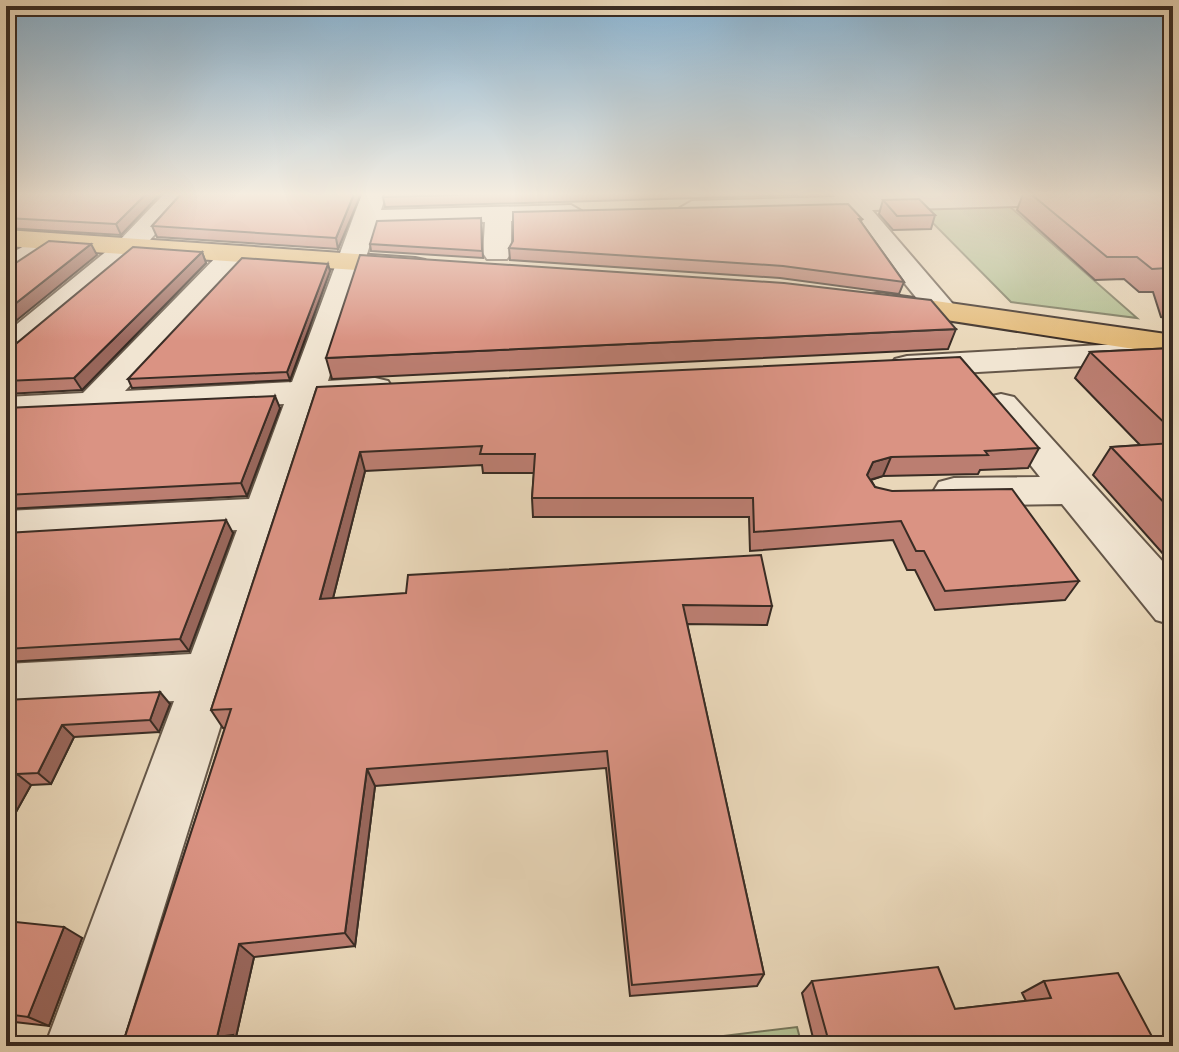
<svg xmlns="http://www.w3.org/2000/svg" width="1179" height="1052" font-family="'Libre Bodoni',serif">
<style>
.green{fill:#b2bf92;stroke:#76765b;stroke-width:2}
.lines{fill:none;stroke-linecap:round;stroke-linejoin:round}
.minor-casing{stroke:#655749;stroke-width:4}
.major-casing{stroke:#392c24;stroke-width:4}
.minor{fill:#f1e5d2;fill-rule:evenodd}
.major{fill:#e4bc7c;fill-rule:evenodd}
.wall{fill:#bb7e71;stroke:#392c24;stroke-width:2}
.shaded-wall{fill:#99675c;stroke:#392c24;stroke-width:2}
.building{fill:#da9383;stroke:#392c24;stroke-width:2}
</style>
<rect width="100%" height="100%" fill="#e9d7b9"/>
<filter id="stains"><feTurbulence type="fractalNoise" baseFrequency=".0025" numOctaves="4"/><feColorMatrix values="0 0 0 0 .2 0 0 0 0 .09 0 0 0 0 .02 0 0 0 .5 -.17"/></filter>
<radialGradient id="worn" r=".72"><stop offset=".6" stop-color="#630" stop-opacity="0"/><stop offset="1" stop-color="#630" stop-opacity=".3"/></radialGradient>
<path class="green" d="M1008,205L1137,318L1011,302L918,208Z
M797,1027L802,1046H642Z"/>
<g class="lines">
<defs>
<path id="minor" d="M164,194H189L139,253L18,357L6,360V333L119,241Z
M362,194H386L381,210L571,205L583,212L571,219L511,221V253L507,259H487L483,253L485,222L376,225L328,381L375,378L388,381L393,389L388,397L321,403L121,1046H45L174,701L6,710V664L191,654L237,530L6,543V511L249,499L284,404L6,419V397L83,393L225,248H245L249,254L245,260L125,391L292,382Z
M833,194H1173V202L872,210L958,310L954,317H932L846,211L692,215L680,208L692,201L835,197Z
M48,233L57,235L61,241L57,247L16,275L6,278V256Z
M1173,341V361L907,376L895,373L890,366L895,359L907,356Z
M1001,394L1014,397L1173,573V625L1156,620L1062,504L954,506L939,502L933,492L939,482L954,478L1040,477L983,405L988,397Z"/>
<path id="major" d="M6,230L415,258L425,260L429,266L425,272L415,274L6,246Z
M879,293L1173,335V355L868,308L864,302L868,296Z"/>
</defs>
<use href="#minor" class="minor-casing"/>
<use href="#major" class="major-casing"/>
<use href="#minor" class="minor"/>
<use href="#major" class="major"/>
</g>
<path class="wall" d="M6,194H160L121,235L6,228Z
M181,194H361L338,249L157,237L152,226Z
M384,194H831L385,207L383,197Z
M1023,194H1173V319L1161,317L1153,292H1139L1124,279L1095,280L1017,210Z
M883,200L935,215L931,229L893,230L879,214Z
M481,218L483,258L371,251L370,244Z
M862,219L861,222L904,282L899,294L780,278L510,260L509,248Z
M202,252L206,263L82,390L6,394V349L12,347Z
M330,271L290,380L132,388L128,379Z
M956,329L948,349L332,379L326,358Z
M1173,348V565L1093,475L1111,447L1140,445L1075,378L1090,352Z
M317,387L1039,448L1028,468L980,470L978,474L883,476L871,480L875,487L1079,581L1065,600L935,610L915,570H907L893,540L750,551L749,517H533L532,498L534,473H483L482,465L365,471L333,598L772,606L767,625L687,624L764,974L757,986L630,996L606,768L375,786L355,946L254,957L236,1037L249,1045L248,1046H122L225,728H223L211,710Z
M6,408H280L247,496L6,509Z
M6,533H233L189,651L6,662Z
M6,700L170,704L159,732L74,737L51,784L31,785L6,830Z
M6,921L82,938L49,1026L6,1021Z
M812,981L955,1009L1026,1001L1022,993L1044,981L1157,1046H815L802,993Z"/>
<path class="shaded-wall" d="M146,194H160L121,235L116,224Z
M354,194H361L338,249L336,238Z
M6,239L12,249L6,254Z
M91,244L97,255L6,329V311Z
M202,252L206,263L82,390L74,378Z
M328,264L330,271L290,380L287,372Z
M275,396L280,408L247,496L241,483Z
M360,452L365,471L328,618L320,599Z
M891,457L883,476L866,481L867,475L873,462Z
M226,520L233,533L189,651L180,639Z
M160,692L170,704L159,732L150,720Z
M62,725L74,737L51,784L38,773Z
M367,769L375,786L355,946L345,933Z
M17,774L31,785L6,830V793Z
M64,927L82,938L49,1026L28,1017Z
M239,944L254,957L236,1037L249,1045L248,1046H230L217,1037Z"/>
<path class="building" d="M6,194H146L116,224L6,218Z
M181,194H354L336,238L152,226Z
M384,194H491L383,197Z
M1031,194H1173V286L1167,268L1152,269L1137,257H1107Z
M919,199L935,215L897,216L883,200Z
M848,204L862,219H859L904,282L783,266L509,248L513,241V212Z
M481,218L482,251L370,244L377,221Z
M49,241L91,244L6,311V267L11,266Z
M133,247L202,252L74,378L6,381V349L12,347Z
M360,255L784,283L931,300L956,329L326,358Z
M242,258L328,264L287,372L128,379Z
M1173,348V431L1090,352Z
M960,357L1039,448L985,451L988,455L891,457L873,462L867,475L875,487L892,491L1012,489L1079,581L945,591L924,551H916L901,521L754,532L753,498H532L535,454H480L482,446L360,452L320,599L406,593L408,575L761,555L772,606L683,605L764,974L632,985L607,751L367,769L345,933L239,944L217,1037L233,1035L230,1046H122L231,709L211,710L317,387Z
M275,396L241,483L6,495V408Z
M1173,443V512L1111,447Z
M226,520L180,639L6,649V533Z
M160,692L150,720L62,725L38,773L17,774L6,793V700Z
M6,921L64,927L28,1017L6,1014Z
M938,967L955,1009L1051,998L1044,981L1118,973L1157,1046H830L812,981Z"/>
<linearGradient id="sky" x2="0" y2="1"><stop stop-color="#89b5d5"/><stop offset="0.57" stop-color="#f5ede0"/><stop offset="1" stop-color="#f5ede0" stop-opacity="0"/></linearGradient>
<rect width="1179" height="341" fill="url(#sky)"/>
<rect width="1179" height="1052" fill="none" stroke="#e9d7b9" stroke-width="32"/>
<rect x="8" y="8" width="1163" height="1036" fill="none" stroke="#392c24" stroke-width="4"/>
<rect x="16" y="16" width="1147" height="1020" fill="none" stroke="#392c24" stroke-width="2"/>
<rect width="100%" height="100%" filter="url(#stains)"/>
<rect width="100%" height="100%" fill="url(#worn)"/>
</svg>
